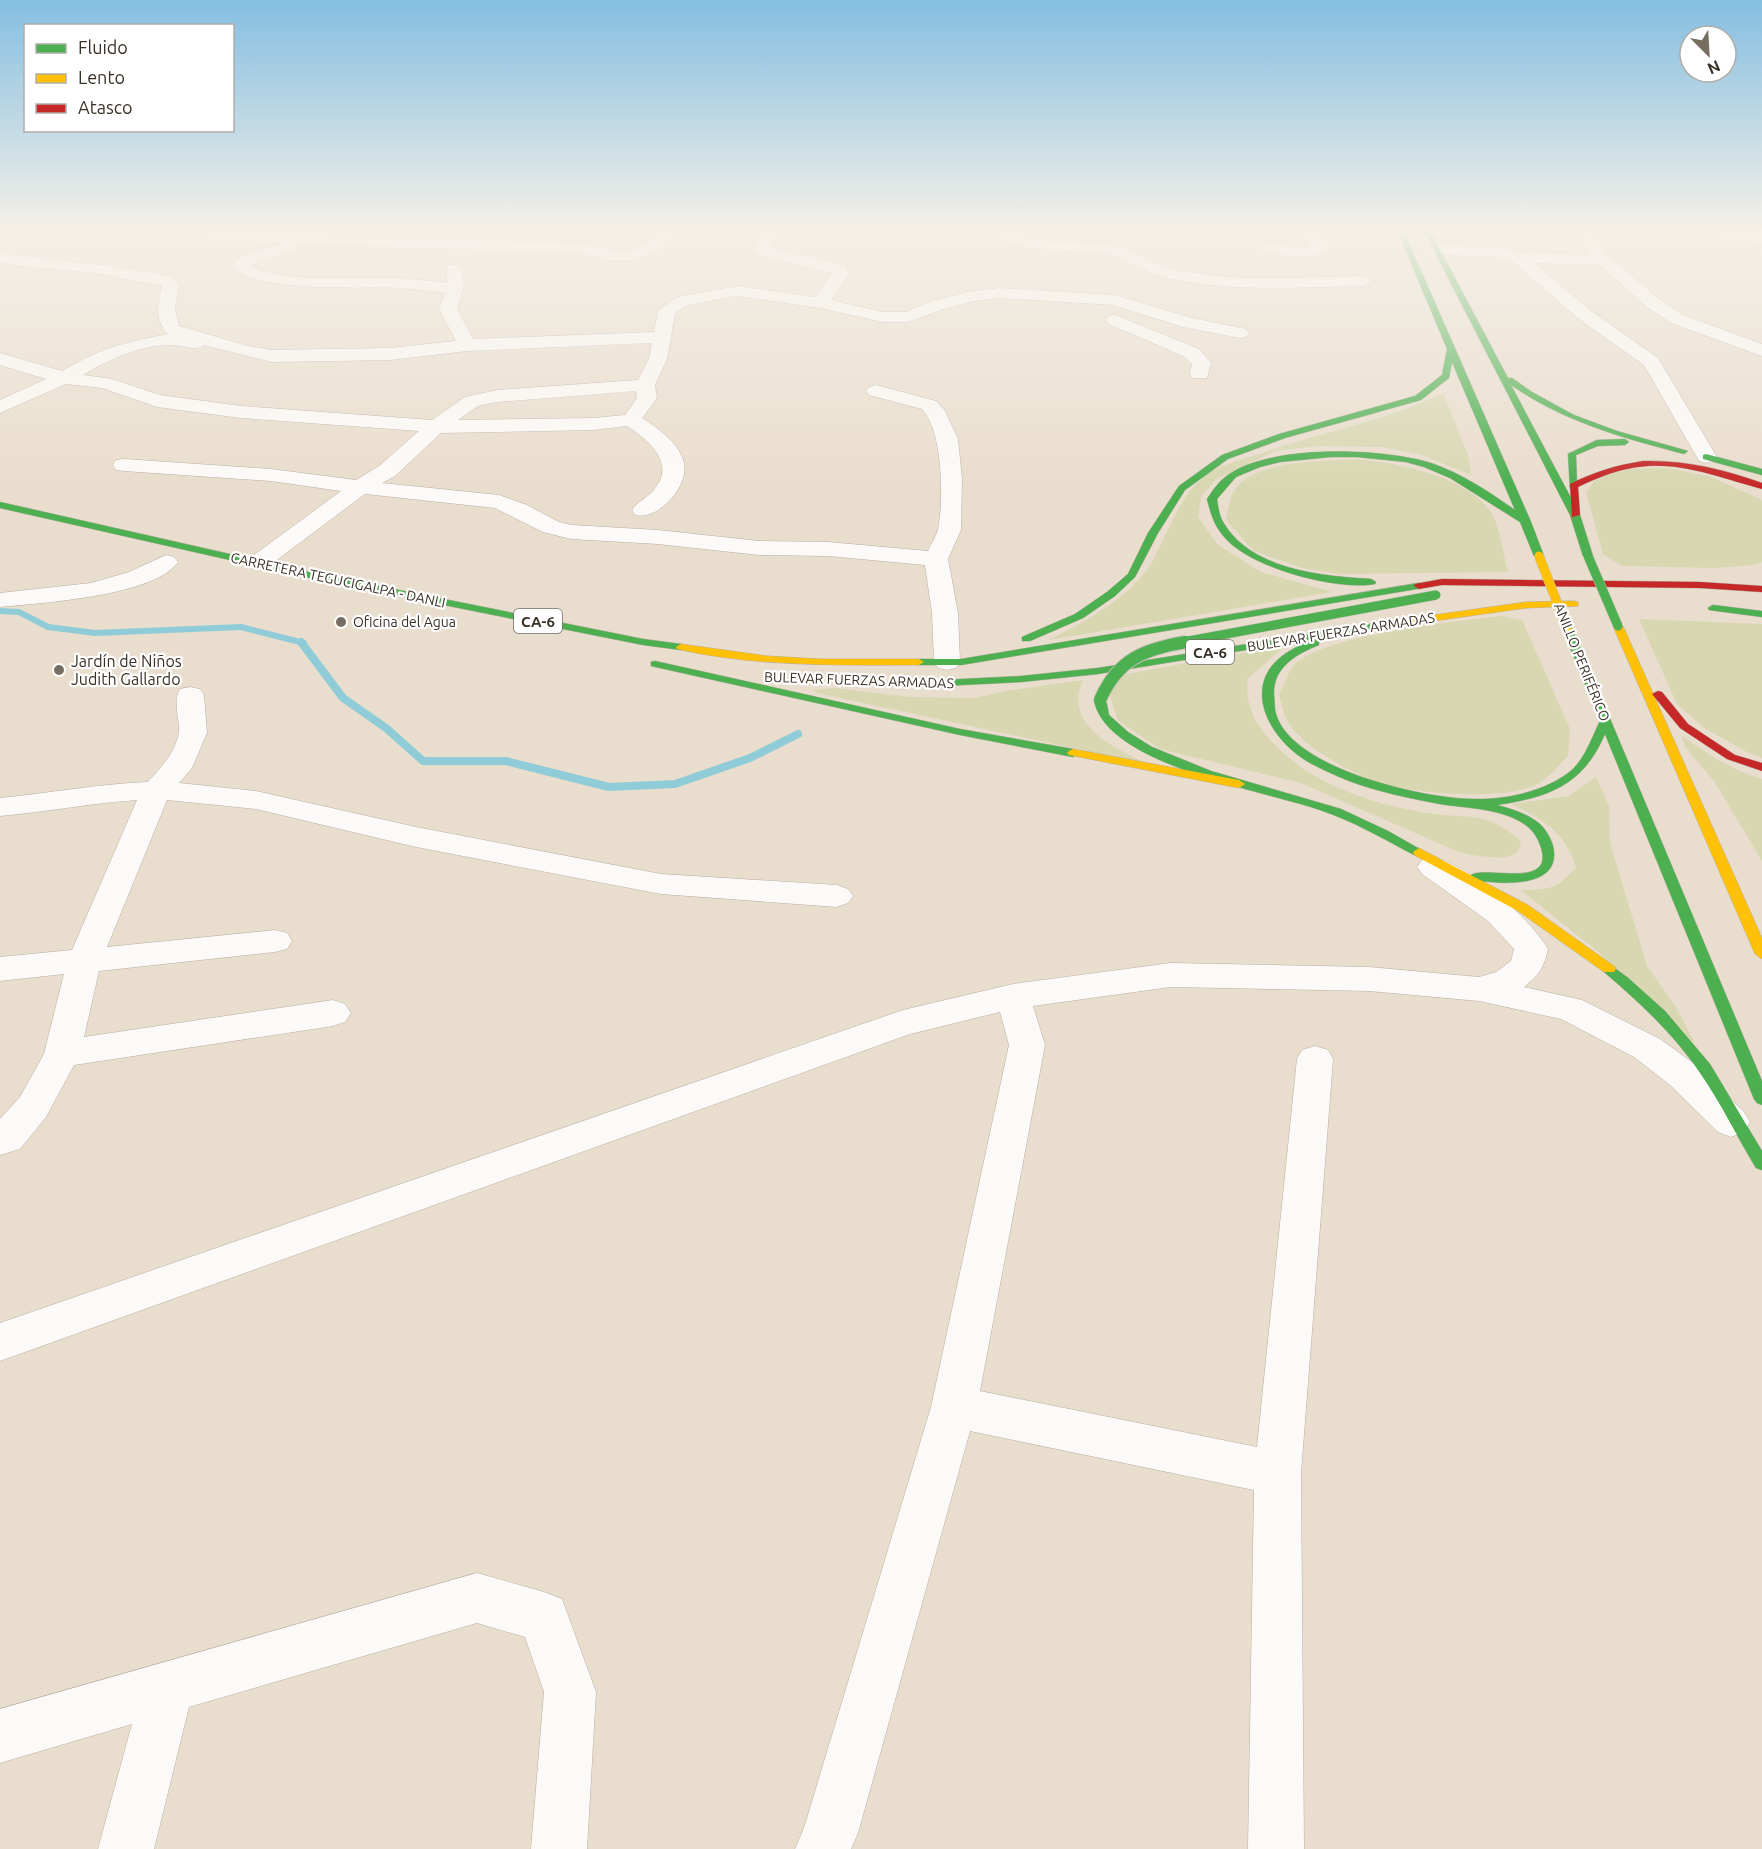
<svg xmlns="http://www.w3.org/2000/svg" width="1762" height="1849" font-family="Ubuntu,sans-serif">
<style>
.green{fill:#d8d7b2}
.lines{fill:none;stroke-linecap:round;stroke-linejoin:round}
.stream-far1{stroke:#8fccd7;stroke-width:6}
.stream{stroke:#8fccd7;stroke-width:8}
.street-casing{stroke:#b8aea2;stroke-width:1}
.fast-casing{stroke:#b8aea2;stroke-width:1}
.slow-casing{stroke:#b8aea2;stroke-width:1}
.jam-casing{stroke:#b8aea2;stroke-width:1}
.street{fill:#fcfaf8;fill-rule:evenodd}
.fast{fill:#4caf50;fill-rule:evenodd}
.slow{fill:#ffc107;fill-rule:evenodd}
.jam{fill:#c62828;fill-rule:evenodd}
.fast-bridge-far1-casing{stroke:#c4beb6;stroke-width:10;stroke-linecap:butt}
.fast-bridge-casing{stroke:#c4beb6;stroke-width:14;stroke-linecap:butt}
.slow-bridge-casing{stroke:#c4beb6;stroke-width:10;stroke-linecap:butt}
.fast-bridge-far1{stroke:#4caf50;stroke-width:9}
.fast-bridge{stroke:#4caf50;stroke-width:12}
.slow-bridge{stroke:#ffc107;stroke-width:9}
.poi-dot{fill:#776d60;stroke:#fff;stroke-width:2}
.labels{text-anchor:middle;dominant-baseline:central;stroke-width:4.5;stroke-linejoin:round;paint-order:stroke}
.far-street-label{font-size:14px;fill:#3a3126;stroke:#fff}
.far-poi-label{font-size:14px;fill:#3a3126;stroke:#fff;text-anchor:start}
.shield{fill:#fff;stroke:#756f67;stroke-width:1.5}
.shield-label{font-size:15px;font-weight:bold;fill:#3a3126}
.poi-label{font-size:16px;fill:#3a3126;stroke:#fff;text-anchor:start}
</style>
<rect width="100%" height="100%" fill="#e9ddcd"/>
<path class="green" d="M1443,393L1468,455L1471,475L1422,455L1383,447L1320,446L1290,449L1276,451L1216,479L1201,497L1198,517L1218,545L1261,572L1332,592L1049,640C1082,623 1126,600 1148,568C1167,539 1177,497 1206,475C1222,464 1247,458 1265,452C1324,432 1387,420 1443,393Z
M1359,459C1401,464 1468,476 1492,514C1500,528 1504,556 1508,572L1339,574L1302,568L1254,551L1226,520C1228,511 1229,501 1233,493C1251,459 1326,461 1359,459Z
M1668,468L1711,477L1762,500V562L1755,565L1715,568L1622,566L1603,554L1586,492L1598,476L1631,469Z
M1501,616L1522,620L1570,729L1568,756C1559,764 1549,778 1538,784C1503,802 1408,794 1372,780C1346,770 1300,745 1287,720C1283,713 1281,702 1279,694C1284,685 1288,672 1294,665C1325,634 1456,622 1501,616Z
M1639,619L1762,624V758L1747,752L1704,728L1677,704Z
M1286,645L1248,678C1244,704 1255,724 1273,743C1313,785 1371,804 1428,813C1472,820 1483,809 1521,841C1520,844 1520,848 1518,851C1510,863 1474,855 1461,853L1301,783L1160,749L1118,721L1110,696L1116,676Z
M1083,680C1062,725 1115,748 1147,764L817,693L812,690L834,688L909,697L975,698L1006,691Z
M1682,736C1707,754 1732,770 1762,779V861L1714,781L1685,747Z
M1596,777L1609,806L1610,843L1647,966L1674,1004L1696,1045L1597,951L1521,890C1549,890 1558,889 1576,867C1564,830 1544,820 1511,804L1569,796Z"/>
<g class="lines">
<path class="stream-far1" d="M0,611L19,612L48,627L95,633L241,627L304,643"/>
<path class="stream" d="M301,642L343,698L386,728L423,761H506L609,787L675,784L750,758L798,734"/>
<defs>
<path id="street" d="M144,227H197L241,232L385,239L580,243L623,253L637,249L669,227H686L658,250L633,261H612L579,253L293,244L295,247L293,250L250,265C275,283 363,277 397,278C414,279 431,281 447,283V268L449,265H461L464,286L457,309L473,339L654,332L658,311L677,297L737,286L815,297L832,273L755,254L753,251C755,231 772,227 789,227L770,244L769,248L838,264L846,267L848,274L831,300L883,312H906L929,302L967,292L999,288L1115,295L1192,318L1246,329L1249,333L1246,337L1240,338L1183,327L1113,305L999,298L974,301L941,310L908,322H883L820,308L737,296L688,305L675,313L667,359L655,385L657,398L642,418C659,429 679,443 684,463C689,487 658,521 635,515L632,510C637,502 647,498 653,491C677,464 650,441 627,426L594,430L441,433L395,476L382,483L499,495L527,505L559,522L571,525L658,530L759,541L828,542L928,551C931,544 936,537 938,529C944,501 943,431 922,409L869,395L866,391L869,387L876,385L936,401L945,411L958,439L962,479L961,530L948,559L958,613L960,662L956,668L947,670L938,668L934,662L932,613L925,565L828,556L759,555L658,544L571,539L543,532L495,508L365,494L266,568L258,570L250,568L246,563L250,558L341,491L271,481L124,471L116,470L113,465L116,460L124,459L271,469L356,480L379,466L419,431L241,418L157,407L102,388L66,384L0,413V400L46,379L0,365V353L62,371C101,348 123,343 168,334C154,320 158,304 162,286L160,285L88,272L26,267L0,262V252C57,263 115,263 171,277L179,284L175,308L179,326L248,346L272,350L390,348L456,341L439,309L445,293C430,291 414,289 399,288C363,286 252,294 231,265L242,256L281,244L151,232ZM652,343L649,359L638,380L497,390L465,397L432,420L241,406L160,395L112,379L83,375C107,360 143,344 172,345C183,345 194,352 204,345L272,362L390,360L467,351ZM636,391L637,398L625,415L594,418L458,420L478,406L497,402Z
M999,227H1016L1014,231C1040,248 1079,240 1108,244C1131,248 1150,264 1172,269C1234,283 1301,277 1364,276L1372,281L1364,286C1302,287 1239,292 1178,280C1167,278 1157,276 1147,271C1134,266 1120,256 1105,253C1077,249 1015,256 996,231Z
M1295,227H1311L1329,246C1316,263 1282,256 1264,251L1262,248L1264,245C1280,241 1296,249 1311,245Z
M1575,227H1590L1606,254L1659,299L1683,315L1762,344V356L1671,323L1647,307L1599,265L1534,263L1591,311L1658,358L1717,457L1713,461L1706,463L1699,461L1644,365L1579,319L1512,261L1502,258L1437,254L1429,249L1437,244L1504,248L1520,253L1591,255Z
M1681,227H1719L1762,234V244L1688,232Z
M1115,315L1199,349L1211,363L1207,378H1193L1190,374L1192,364L1185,357L1109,324L1106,320L1109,316Z
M166,555L174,557L178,562C155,596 40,603 0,607V593L91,583L129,572Z
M190,687L200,689L204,695L207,733L192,768L179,783L256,791L416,827L661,874L837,885L848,889L853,896L848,903L837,907L661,894L416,847L256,809L167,800L107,947L275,930L287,933L292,941L287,949L275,952L99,971L84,1037L333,1000L345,1004L351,1013L345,1022L333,1026L74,1065L46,1117L20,1149L0,1155V1119L20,1097L44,1054L64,974L0,981V957L72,950L137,800C91,803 46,812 0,816V798C50,793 98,784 148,782C160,769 178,749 179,730C179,717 173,701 180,689Z
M1433,857C1472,867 1527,915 1548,949C1544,968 1539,975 1524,987L1582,1000L1660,1039L1696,1065L1744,1112L1750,1122L1744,1132L1731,1137L1718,1132L1670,1085L1634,1057L1561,1019L1479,1001L1369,991L1171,987L1033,1006L1045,1045L980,1391L1257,1447L1297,1059L1302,1050L1315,1046L1328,1050L1333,1059L1301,1473L1304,1849H1248L1254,1490L970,1431L858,1833L851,1849H795L804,1828L931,1407L1009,1045L1000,1012L910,1034L0,1361V1323L903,1010L1013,984L1171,963L1369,967L1479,977L1496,972L1511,961L1514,949L1488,921L1422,874L1417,867L1422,860Z
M477,1573L544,1592L562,1599L596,1692L587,1849H531L544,1692L525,1637L477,1623L189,1707L154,1849H98L132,1724L0,1763V1709Z"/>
<path id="fast" d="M1396,227H1402L1531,522L1544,556L1542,558L1534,556L1520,522L1450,478L1424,467L1406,462L1357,457H1331L1280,462L1260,467L1236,477L1217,499C1218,506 1219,515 1223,522C1251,570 1321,576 1371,579L1376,582L1375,584C1337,591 1253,568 1227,540C1215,528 1211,515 1207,499C1213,490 1219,481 1228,475C1271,444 1382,448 1431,463C1461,473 1489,492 1515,510L1452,362L1449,378L1421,400L1285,438L1228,459L1185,490L1158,533L1135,577L1115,596L1083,618L1030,641H1022V637L1075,614L1107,592L1128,574L1148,533L1179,486L1222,455L1279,434L1415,396L1442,375L1447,349Z
M1422,227H1428L1508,378H1512L1532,392L1574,415L1617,431L1688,451L1684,454C1623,438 1564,422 1511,385L1580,515L1593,556L1591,558L1583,556L1570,515Z
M1597,440L1625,439L1629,442L1625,445L1598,446L1576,455L1577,486L1570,488L1568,454Z
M1706,454L1762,469V475L1703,459V455Z
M0,502L314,573L643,639L681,644L686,647L681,650L643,645L314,579L0,508Z
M1419,583L1424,586L1423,588L961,665H919L914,662L919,659H961Z
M1713,605L1762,611V617L1709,610L1708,608Z
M1384,622L1388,623V627L1098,674L1021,682L942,686L936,683L942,680L1021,676L1098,668Z
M1567,625L1572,628L1762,1081V1105L1757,1103L1754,1099L1605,734C1583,785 1550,797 1497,805C1512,809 1528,814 1540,824C1547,831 1554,843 1554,853C1556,884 1513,884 1491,882C1483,881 1475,882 1470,876C1481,863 1563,894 1538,840C1523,808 1469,809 1440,804C1419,800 1398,796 1377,790C1354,784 1331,774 1310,763C1266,738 1237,679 1293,649C1301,645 1310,639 1319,641V645C1296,654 1272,668 1274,696C1275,701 1274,708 1276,714C1292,769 1424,799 1474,799C1506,800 1548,791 1573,769C1586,756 1592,737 1600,721L1562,628Z
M655,661L960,729L1073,749L1079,753L1073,757L960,735L651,666V662Z
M1100,697L1106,700L1109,715L1128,732L1152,747L1211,771L1341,809L1388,831L1425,852L1424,855H1414C1384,839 1353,821 1320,810C1266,791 1105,765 1094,700Z
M1609,964L1627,977L1665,1011L1710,1064L1762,1151V1170L1756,1168C1737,1137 1721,1103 1700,1073C1674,1034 1639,1002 1604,972L1602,969Z"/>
<path id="slow" d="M1574,601L1578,602V606L1526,608L1384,628L1379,625L1384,622L1526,602Z
M1618,623L1623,626L1762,938V959L1755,954L1613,626Z
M681,644L767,656L821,659H919L924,662L919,665C839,665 756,667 677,649L676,647Z
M1073,749L1239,780L1245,784L1239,788L1069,755L1067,753L1069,751Z
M1419,848L1528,905L1614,966L1616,969L1614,972H1604L1518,911L1414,855L1413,852Z"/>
<path id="jam" d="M1643,461C1685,460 1723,469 1762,483V489C1688,468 1652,450 1578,487L1580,515L1572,517L1570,484C1594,472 1617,465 1643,461Z
M1442,579L1700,582L1762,586V592L1700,588L1442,585L1419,589L1414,586L1415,584Z
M1658,691L1662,692L1688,724L1735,755L1762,763V771L1727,759L1680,728L1652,694Z"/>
</defs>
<use href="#street" class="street-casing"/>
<use href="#fast" class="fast-casing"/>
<use href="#slow" class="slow-casing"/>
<use href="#jam" class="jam-casing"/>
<use href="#street" class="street"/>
<use href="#fast" class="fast"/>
<use href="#slow" class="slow"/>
<use href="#jam" class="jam"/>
<defs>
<path id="fast-bridge-far1" d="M1588,556L1618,626
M1178,643L1436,595"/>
<path id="fast-bridge" d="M1100,700C1118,659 1144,649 1186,642"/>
<path id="slow-bridge" d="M1539,556L1567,628"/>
</defs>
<use href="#fast-bridge-far1" class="fast-bridge-far1-casing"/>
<use href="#fast-bridge" class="fast-bridge-casing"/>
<use href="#slow-bridge" class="slow-bridge-casing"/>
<use href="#fast-bridge-far1" class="fast-bridge-far1"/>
<use href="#fast-bridge" class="fast-bridge"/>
<use href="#slow-bridge" class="slow-bridge"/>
</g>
<linearGradient id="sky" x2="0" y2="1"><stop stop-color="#84bee1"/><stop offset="0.47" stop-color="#f5f0e8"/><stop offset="1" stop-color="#f5f0e8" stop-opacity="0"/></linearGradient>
<rect width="1762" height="486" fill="url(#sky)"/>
<g class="poi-dot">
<circle cx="341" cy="622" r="6"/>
<circle cx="59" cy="670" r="6"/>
</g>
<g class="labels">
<g class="far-street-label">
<text transform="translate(338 580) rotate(12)">CARRETERA TEGUCIGALPA - DANLI</text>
<text transform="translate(1341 632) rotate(-9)">BULEVAR FUERZAS ARMADAS</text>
<text transform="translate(1582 662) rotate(68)">ANILLO PERIFÉRICO</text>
<text transform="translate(859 680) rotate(2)">BULEVAR FUERZAS ARMADAS</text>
</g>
<g class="far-poi-label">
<text x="353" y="622">Oficina del Agua</text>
</g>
<g class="shield">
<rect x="514" y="609" width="48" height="24" rx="4.5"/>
<rect x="1186" y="640" width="48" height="24" rx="4.5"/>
</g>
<g class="shield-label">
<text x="538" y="621">CA-6</text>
<text x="1210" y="652">CA-6</text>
</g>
<g class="poi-label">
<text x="71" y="661">Jardín de Niños<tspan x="71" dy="18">Judith Gallardo</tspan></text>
</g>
</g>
<rect x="24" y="24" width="210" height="108" fill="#ffffff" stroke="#b0ada8" stroke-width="1.5"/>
<rect x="36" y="44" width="30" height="9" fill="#4caf50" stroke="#b0ada8" stroke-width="1.5"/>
<text x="78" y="54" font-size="18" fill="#3a3126">Fluido</text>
<rect x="36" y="74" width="30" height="9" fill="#ffc107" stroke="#b0ada8" stroke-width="1.5"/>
<text x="78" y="84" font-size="18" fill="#3a3126">Lento</text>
<rect x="36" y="104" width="30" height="9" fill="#c62828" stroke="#b0ada8" stroke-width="1.5"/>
<text x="78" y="114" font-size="18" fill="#3a3126">Atasco</text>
<g transform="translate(1708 54) rotate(156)"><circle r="28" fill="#ffffff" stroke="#b0ada8" stroke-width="1.5"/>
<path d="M0-4.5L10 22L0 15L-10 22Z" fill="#776d60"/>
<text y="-9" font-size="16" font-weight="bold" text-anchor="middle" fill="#3a3126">N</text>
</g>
</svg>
